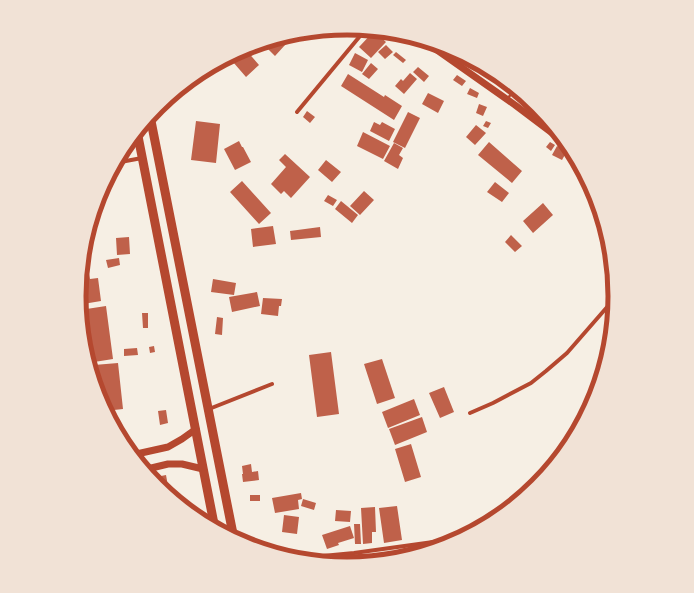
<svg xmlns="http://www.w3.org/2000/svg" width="694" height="593" font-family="Mulish,sans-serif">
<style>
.building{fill:#bf614a}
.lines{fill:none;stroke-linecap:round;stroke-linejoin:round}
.service{stroke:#b5482f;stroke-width:2.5}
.minor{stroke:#b5482f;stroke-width:4}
.tertiary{stroke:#b5482f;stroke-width:7}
.primary{stroke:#b5482f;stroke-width:9}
.rim{fill:none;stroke:#b5482f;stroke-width:5}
</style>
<rect width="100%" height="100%" fill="#f6efe4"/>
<path class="building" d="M374,31L386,42L371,58L359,47Z
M296,33L275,56L262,43L295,33Z
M386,45L393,52L385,59L378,52Z
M246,50L259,65L246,77L233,62Z
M396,52L406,60L403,63L393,55Z
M355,53L368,60L362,72L349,65Z
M371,63L378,69L369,79L362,74Z
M418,67L429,76L424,82L413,72Z
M410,73L417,79L404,94L395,86L401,79L403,81Z
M348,74L384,97L385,95L402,106L394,120L341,86Z
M457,75L466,81L462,86L453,80Z
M470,88L479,93L477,98L467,94Z
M428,93L444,101L438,113L422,104Z
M479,104L487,107L483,116L476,113Z
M307,111L315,117L310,123L303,117Z
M408,112L420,118L405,148L393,142Z
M196,121L220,124L216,163L191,160Z
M486,121L491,123L488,128L483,126Z
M374,122L380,125L382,122L395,129L389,141L370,131Z
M476,125L486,133L475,145L466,137Z
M363,132L390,146L383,159L357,146Z
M239,141L242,147H243L251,162L235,170L224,149Z
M489,142L522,171L512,183L478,155Z
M550,142L555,145L551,151L546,147Z
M394,143L403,148L399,155L403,158L398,169L384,161Z
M557,146L567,151L562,160L552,155Z
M285,154L310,177L291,198L284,191L281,194L271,184L286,167L279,160Z
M326,160L341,172L332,182L318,170Z
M242,181L271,213L259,224L230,192Z
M495,182L509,193L502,202L487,192Z
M364,191L374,200L360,215L350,206Z
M328,195L337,200L333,206L324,201Z
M341,201L358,215L352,223L335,209Z
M543,203L553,215L533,233L523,221Z
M273,226L276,244L253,247L251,229Z
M320,227L321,237L291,240L290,231Z
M511,235L522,246L515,252L505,242Z
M129,237L130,254L117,255L116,238Z
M83,249L87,250L85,260H82Z
M119,258L120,265L108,268L106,260Z
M88,268L90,279L98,278L101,301L83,304L82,297H79V296L81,269Z
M213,279L236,283L234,295L211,292Z
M257,292L260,306L232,312L229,297Z
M263,298L282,299L281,306H279L278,316L261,314Z
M106,306L113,359L88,363L84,349L80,310Z
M142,313H148V328H143Z
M217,317L223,318L222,335L215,334Z
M154,346L155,352L150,353L149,347Z
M137,348L138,355L124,356V349Z
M331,352L339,414L317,417L309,355Z
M382,359L395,398L377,404L364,364Z
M118,363L123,409L105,411L98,395L94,365Z
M444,387L454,412L440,418L429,393Z
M414,399L420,415L388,428L382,412Z
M166,410L168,423L160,425L158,411Z
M422,417L427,432L395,445L389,429Z
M411,444L421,477L405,482L395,449Z
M251,464L252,472L258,471L259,480L243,482L242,474H243L242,466Z
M166,475L170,497L157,486L151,478Z
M301,493L302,499L298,500L299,509L275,513L272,498Z
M250,495H260V501H250Z
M303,499L316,503L314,510L301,506Z
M397,506L402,540L384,543L379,508Z
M375,507L376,532H372V543L363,544L361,508Z
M336,510L351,511L350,522L335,521Z
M284,515L299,517L297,534L282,532Z
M354,524H360L361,544H355Z
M350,526L354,538L338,543L339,545L327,549L322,535Z"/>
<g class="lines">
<path class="service" d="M508,98L515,89"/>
<path class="minor" d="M297,112L365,30
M115,163L142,158
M209,409L272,384
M470,413L493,403L531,383L546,371L567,353L615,298
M291,559L354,553L462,538"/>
<path class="tertiary" d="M424,41L515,105L568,145
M132,455L168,447L182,439L196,429
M143,470L168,464H182L203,469"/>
<path class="primary" d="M150,116L234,539
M137,131L215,529"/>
</g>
<path d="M0 0H694V593H0ZM86 296a261 261 0 1 1 522 0a261 261 0 1 1-522 0Z" fill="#f1e2d6" fill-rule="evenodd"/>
<path class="rim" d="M86 296a261 261 0 1 1 522 0a261 261 0 1 1-522 0Z"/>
</svg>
